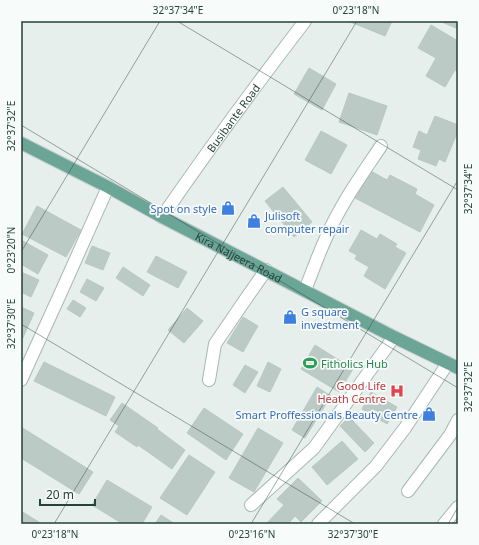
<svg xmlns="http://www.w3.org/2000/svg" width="479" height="545" font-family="'Noto Sans',sans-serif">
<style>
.building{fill:#bbcac4;stroke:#b8c9c2}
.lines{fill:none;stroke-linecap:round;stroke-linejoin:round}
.minor-casing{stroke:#a8b8b2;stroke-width:14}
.major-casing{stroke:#c2cac8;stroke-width:14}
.minor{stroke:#fff;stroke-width:12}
.major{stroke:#6aa596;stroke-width:12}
.ticks{fill:none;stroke:#24423a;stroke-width:1;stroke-opacity:0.45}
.labels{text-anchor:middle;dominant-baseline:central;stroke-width:3.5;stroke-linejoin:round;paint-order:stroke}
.street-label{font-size:11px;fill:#24423a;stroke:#f7fbf9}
.shop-label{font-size:11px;fill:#366cbe;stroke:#f7fbf9;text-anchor:end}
.leisure-label{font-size:11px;fill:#27864d;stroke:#f7fbf9;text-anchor:start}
.health-label{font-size:11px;fill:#be3a42;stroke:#f7fbf9;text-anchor:end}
.neatline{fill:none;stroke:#24423a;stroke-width:1.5}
.ticks-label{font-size:10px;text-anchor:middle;fill:#24423a}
</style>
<rect width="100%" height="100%" fill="#e6efeb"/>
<path class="building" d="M348,21H392L385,36Z
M440,21H458V29Z
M431,25L458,41V71L455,70L445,87L426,76L436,58L418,48Z
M309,68L336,84L322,110L294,94Z
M349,93L387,106L377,135L339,122Z
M435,116L458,125V131L445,162L439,159L436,166L418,159L421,150L413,147L419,131L427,135Z
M321,131L347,145L331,174L305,160Z
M369,170L387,180L390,175L417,189L415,194L434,205L420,232L355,198Z
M283,187L312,222L294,237L265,201Z
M37,206L81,230L66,257L22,234Z
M361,230L377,239L380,234L397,244L395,247L406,253L385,289L364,276L369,267L355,259L357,255L349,251Z
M21,240L48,255L38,274L21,264Z
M92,246L110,253L103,270L85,263Z
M156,256L187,272L178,288L147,272Z
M123,267L150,285L143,296L116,278Z
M21,272L39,280L31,297L21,292Z
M87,279L104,288L96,301L80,292Z
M73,300L86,308L80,317L67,309Z
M21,307L34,313L21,342Z
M187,308L203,321L184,343L168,330Z
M243,317L258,326L243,352L227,343Z
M315,345L353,369L339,392L301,369Z
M44,362L115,397L106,416L34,381Z
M268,362L281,369L270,392L257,386Z
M245,365L258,372L245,393L233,385Z
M317,387L331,396L305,438L292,430Z
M371,392L397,407L387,424L362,409Z
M122,403L158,428L157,429L185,450L172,469L138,445L137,447L115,432L119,426L110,420Z
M204,408L243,434L226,460L187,433Z
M349,417L374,443L365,452L340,426Z
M21,427L93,472L79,494L21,458Z
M258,428L283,443L254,492L229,478Z
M342,441L358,459L327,485L312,467Z
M189,455L215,472L187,515L160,498Z
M298,478L322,501L301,522L295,516L288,524H267V523L284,505L277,499Z
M107,480L152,507L142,524H123L92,505Z
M21,511L42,524H21Z
M161,515L175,524H155Z"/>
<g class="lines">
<defs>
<g id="minor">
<path id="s1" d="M162,217C208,150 256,85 305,21"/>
<path d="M305,290C312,273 318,255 326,238C340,205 361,176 381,146"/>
<path d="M21,380L62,290L108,187"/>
<path d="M209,380L215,344L243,303L266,270"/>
<path d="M408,491L450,435L458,420"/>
<path d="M251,505L314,448L394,337"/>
<path d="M318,524L376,466L405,428L448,363"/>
<path d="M444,524L458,507"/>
</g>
<g id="major">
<path id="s2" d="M21,143L108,187L162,217L394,337L458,368"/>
</g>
</defs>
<use href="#minor" class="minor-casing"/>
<use href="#major" class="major-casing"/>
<use href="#minor" class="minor"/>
<use href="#major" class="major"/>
</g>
<path class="ticks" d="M177,21L458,190M21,125L458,388M21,252L160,21M21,324L355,524M21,522L25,524M54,524L357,21M251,524L458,180M448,524L458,507"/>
<defs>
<symbol id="shop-bare" viewBox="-9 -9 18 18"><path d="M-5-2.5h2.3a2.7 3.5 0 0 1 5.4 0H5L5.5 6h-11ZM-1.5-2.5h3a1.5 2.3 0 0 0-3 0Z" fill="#3f7fe0" stroke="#f7fbf9" stroke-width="2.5" paint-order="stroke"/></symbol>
<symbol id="stadium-bare" viewBox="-9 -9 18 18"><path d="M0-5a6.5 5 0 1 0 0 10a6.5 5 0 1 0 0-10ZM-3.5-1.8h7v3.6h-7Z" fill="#2e9e5b" stroke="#f7fbf9" stroke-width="2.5" paint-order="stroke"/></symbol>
<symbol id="hospital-bare" viewBox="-9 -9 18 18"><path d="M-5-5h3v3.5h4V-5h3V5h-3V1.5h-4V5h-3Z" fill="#e0444e" stroke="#f7fbf9" stroke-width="2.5" paint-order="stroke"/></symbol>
</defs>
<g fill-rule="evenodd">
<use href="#shop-bare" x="218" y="198" width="20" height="20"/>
<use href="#shop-bare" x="244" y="211" width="20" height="20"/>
<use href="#shop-bare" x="280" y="307" width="20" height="20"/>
<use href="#stadium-bare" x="300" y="353" width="20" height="20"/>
<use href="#hospital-bare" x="387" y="381" width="20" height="20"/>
<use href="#shop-bare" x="419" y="404" width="20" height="20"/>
</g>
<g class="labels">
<g class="street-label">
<text stroke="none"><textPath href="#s1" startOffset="122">Busibante Road</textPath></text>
<text stroke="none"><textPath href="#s2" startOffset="246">Kira Najjeera Road</textPath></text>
</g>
<g class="shop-label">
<text x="217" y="208">Spot on style</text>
<text x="265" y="215" text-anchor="start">Julisoft<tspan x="265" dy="13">computer repair</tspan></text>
<text x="301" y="311" text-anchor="start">G square<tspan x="301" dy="13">investment</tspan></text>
<text x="418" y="414">Smart Proffessionals Beauty Centre</text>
</g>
<g class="leisure-label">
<text x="321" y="363">Fitholics Hub</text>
</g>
<g class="health-label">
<text x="386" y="385">Good Life<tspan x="386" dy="13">Heath Centre</tspan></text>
</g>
</g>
<rect width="479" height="545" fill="none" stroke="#f7fbf9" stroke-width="44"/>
<path d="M40 499v6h55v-6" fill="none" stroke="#24423a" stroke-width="2"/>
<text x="46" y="499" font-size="12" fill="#24423a" stroke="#f7fbf9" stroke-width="3" paint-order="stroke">20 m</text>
<rect x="22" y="22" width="435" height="501" class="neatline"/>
<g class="ticks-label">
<text x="178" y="14">32°37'34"E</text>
<text x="356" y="14">0°23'18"N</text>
<text transform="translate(11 126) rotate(-90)" y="4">32°37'32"E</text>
<text transform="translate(468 189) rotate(-90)" y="4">32°37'34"E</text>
<text transform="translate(11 250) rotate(-90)" y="4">0°23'20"N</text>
<text transform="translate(11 324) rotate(-90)" y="4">32°37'30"E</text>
<text transform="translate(468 387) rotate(-90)" y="4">32°37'32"E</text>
<text x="55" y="538">0°23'18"N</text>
<text x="252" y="538">0°23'16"N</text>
<text x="353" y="538">32°37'30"E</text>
</g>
</svg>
